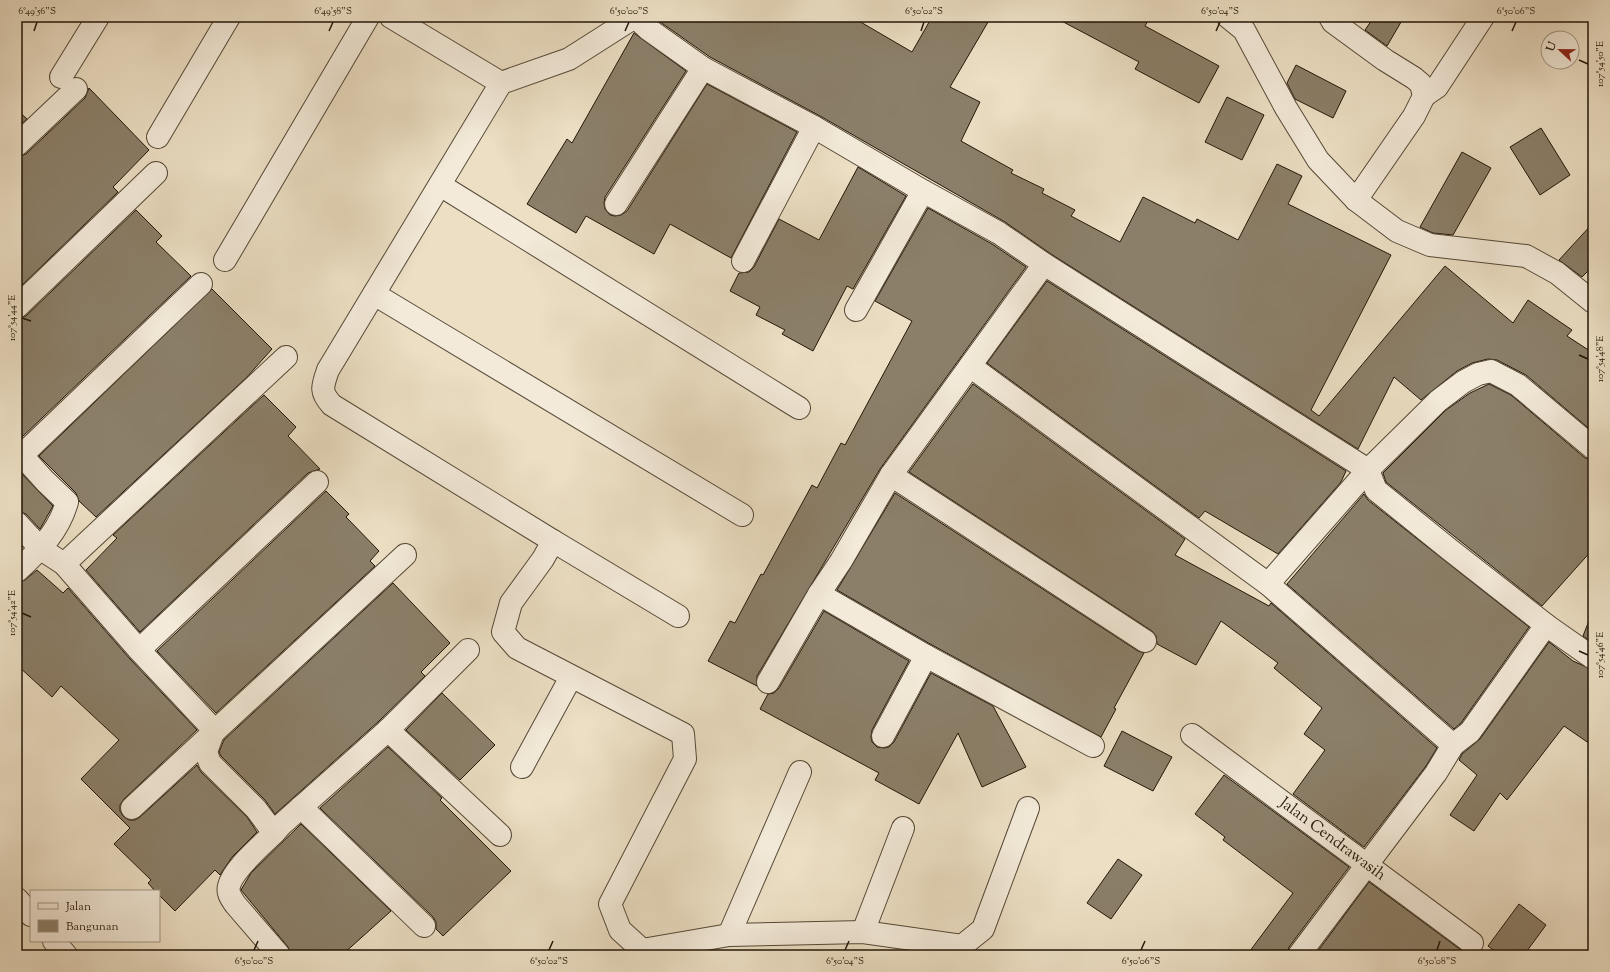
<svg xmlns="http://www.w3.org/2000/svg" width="1610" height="972" font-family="'Sorts Mill Goudy',serif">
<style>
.building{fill:#8b7f69;stroke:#221607}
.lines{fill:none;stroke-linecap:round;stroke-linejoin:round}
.street-casing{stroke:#544836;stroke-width:24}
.street{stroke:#f3ead9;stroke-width:22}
.ticks{fill:none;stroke:#221607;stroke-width:1.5}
.labels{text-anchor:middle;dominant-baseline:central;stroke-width:3.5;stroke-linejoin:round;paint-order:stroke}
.street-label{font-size:16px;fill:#221607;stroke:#f3ead9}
.neatline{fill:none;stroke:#221607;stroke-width:1.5}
.ticks-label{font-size:10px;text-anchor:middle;fill:#221607}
</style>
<rect width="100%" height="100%" fill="#ecdfc4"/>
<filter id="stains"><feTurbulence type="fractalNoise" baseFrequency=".005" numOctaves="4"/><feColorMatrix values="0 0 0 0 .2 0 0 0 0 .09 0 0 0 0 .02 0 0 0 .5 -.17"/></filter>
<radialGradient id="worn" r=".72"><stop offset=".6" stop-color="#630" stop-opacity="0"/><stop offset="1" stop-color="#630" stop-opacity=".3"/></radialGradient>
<path class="building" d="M653,17H852L912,52L932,17H991L950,87L980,102L961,141L1013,170L1011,173L1044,189L1042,193L1075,210L1071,216L1120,242L1143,197L1195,223L1197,219L1238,240L1277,164L1302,176L1288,204L1391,255L1311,410L1319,416L1445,266L1513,323L1528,300L1572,330L1567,336L1593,353V432L1526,375L1497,360L1488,359L1472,363L1457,371L1421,400L1394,377L1358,449L1051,254L1005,222L820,116L710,57Z
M1054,17H1150L1145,26L1219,66L1199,103L1135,69L1139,62Z
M1374,17H1404L1387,46L1365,30Z
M634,33L686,71L605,197L604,203L605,209L610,215L615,216L621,215L627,211L707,84L797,132L731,258L670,224L654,254L586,216L576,233L527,204L567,139L572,143Z
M1296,65L1346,91L1333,118L1295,99L1287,83Z
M89,88L149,150L113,187L118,192L17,290V157L26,154L85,98Z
M1227,97L1264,115L1242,160L1205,142Z
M17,110L27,119L17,128Z
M1541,128L1570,175L1540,195L1510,147Z
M1462,152L1491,168L1453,235L1433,233L1420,227Z
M858,167L906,196L853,289L847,286L813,351L782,334L785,330L756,315L760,307L730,291L739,273L749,272L754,267L779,219L819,240Z
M928,208L992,244L1026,267L880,469L757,676V686L708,661L730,621L735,623L761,574L763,575L812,485L817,488L841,443L845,445L912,321L875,301Z
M136,210L162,236L156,242L191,276L21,438H17V319L26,316Z
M1593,223V266L1582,277L1559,260Z
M1047,281L1346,471L1341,482L1278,554L1205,511L1199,518L987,363Z
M212,289L272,349L246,378L96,517L79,501L76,493L39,456Z
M973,384L1185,539L1175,555L1269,606L1271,603L1437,748L1426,766L1364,847L1293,794L1325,750L1304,734L1322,708L1274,668L1278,663L1221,621L1196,665L1157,644L1156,636L1152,631L909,472Z
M1489,384L1511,395L1585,458L1593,460V549L1542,606L1386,482L1383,473L1446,410L1470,393Z
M264,395L296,427L288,436L320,469L308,473L140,632L86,570L117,538L113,535Z
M17,469L53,506L40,529L26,514L17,511Z
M326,491L349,514L346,517L379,551L370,561L375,566L216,713L157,651Z
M895,493L1138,651L1144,653L1114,708L1116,709L1101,737L932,645L837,590Z
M1364,494L1368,500L1529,627L1461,723L1454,729L1287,584Z
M37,570L63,593L68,588L130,659L197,730L124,799L120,805V811L123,816L129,820H135L140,817L197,765L201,772L247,817L257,832L232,857L220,875L215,870L175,911L159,895V891H155L148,883L151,880L114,844L130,828L81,779L119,740L61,686L52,697L17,665V583L25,580Z
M393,583L450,643L421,672L425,676L379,721L275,814L265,800L221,756L219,752L224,740Z
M824,611L909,661L872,730L871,737L872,742L877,747L884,748L889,747L894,742L931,673L993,706L1026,767L982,787L958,733L919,804L875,780L879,773L760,709L768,694L774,693L779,688Z
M1592,613H1593V643L1583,636Z
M1549,642L1573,661L1593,670V746L1564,726L1507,800L1500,793L1474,831L1450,815L1477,775L1459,760L1462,754L1480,739Z
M442,693L495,745L460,780L406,730Z
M1122,731L1172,757L1153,791L1104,766Z
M388,747L442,798L440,800L511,871L443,936L436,929V922L433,917L320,808Z
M1224,775L1349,867L1289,947L1287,955H1247L1293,893L1223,840L1225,837L1195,814Z
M301,824L391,911L342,955H291L288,947L241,890L251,873Z
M1118,859L1142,875L1111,919L1087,903Z
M1369,882L1465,953L1469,955H1315Z
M1519,904L1546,925L1524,955H1500L1488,946Z"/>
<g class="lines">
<defs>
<g id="street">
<path d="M391,17L501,83"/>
<path d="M635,17L569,59L501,83L328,370C322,387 320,392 332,405L553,541L543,559L511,603L503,632L517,648L683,734L685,759L610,904L620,930L642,950L729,935L863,932L962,946L983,929L1028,808"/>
<path d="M635,17L648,29L703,68L814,127L923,191L999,233L1044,264L891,475L841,561L819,594L926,656L1093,746"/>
<path d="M1228,17L1244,30L1286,108L1318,160L1356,200L1397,231L1430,245L1526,256L1557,273L1593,302"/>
<path d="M1330,17L1333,22L1385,60L1414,78L1421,84L1424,96L1414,116L1356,200"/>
<path d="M61,77L98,17"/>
<path d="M1424,96L1437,87L1483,17"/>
<path d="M158,137L229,17"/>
<path d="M17,145L76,89"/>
<path d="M440,185L799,408"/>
<path d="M616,204L703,68"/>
<path d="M225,260L368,17"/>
<path d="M743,261L814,127"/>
<path d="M1044,264L1368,470L1376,490L1449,549L1546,625L1593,658"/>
<path d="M374,294L742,515"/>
<path d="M17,307L156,173"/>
<path d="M856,310L923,191"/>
<path d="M970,366L1268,584L1453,745L1470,732L1546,625"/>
<path d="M17,450L45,481L67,502C59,531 39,551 17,571"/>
<path d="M22,455L201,284"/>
<path d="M891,475L1145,641"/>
<path d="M17,523L41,549L64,564L139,650L214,730L206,752L210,763L256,809L274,833L281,825L388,730L468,650"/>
<path d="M553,541L678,616"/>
<path d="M64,564L286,357"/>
<path d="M1268,584L1368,470L1438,401L1463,382L1478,374L1491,371L1518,385L1593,448"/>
<path d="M139,650L317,482"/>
<path d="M768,682L819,594"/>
<path d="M388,730L500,835"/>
<path id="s1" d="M1192,735L1472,943"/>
<path d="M883,736L926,656"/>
<path d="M522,767L571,677"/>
<path d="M301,807L424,926"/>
<path d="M132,808L405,555"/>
<path d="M274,833C261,846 233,869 229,886C227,893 231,898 235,904L279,955"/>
<path d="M17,899L31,915"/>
<path d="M863,932L903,828"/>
<path d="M729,935L800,772"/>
<path d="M54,941L66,955"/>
<path d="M1299,955L1436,773L1453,745"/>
</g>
</defs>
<use href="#street" class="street-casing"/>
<use href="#street" class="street"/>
</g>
<path class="ticks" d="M34,31L37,22M329,31L333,22M625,31L629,22M921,31L924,22M1216,31L1220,22M1512,31L1516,22M1579,60L1588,64M22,318L31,321M1579,355L1588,359M22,613L31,617M1579,651L1588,655M254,950L258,941M549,950L553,941M845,950L849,941M1141,950L1145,941M1437,950L1440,941"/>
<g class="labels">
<g class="street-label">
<text stroke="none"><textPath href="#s1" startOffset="175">Jalan Cendrawasih</textPath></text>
</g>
</g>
<rect width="1610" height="972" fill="none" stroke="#ecdfc4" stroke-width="44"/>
<rect x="30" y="890" width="130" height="52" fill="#f3ead9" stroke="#9f9585"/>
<rect x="38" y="903" width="20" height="6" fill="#f3ead9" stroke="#9f9585"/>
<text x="66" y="910" font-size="12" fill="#221607">Jalan</text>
<rect x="38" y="920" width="20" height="12" fill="#8b7f69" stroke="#9f9585"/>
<text x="66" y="930" font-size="12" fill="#221607">Bangunan</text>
<g transform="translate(1560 50) rotate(292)"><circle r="19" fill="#f3ead9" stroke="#9f9585"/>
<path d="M0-3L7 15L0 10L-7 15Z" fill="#8f2418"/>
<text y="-6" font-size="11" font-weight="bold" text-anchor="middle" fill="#221607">U</text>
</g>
<rect x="22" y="22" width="1566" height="928" class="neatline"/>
<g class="ticks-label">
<text x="37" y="14">6°49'56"S</text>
<text x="333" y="14">6°49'58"S</text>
<text x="629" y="14">6°50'00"S</text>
<text x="924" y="14">6°50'02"S</text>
<text x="1220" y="14">6°50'04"S</text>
<text x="1516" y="14">6°50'06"S</text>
<text transform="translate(1599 64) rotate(-90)" y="4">107°54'50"E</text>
<text transform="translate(11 318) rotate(-90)" y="4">107°54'44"E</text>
<text transform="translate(1599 359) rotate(-90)" y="4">107°54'48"E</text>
<text transform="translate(11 613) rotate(-90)" y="4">107°54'42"E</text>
<text transform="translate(1599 655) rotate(-90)" y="4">107°54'46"E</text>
<text x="254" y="964">6°50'00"S</text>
<text x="549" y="964">6°50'02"S</text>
<text x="845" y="964">6°50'04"S</text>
<text x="1141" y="964">6°50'06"S</text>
<text x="1437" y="964">6°50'08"S</text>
</g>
<rect width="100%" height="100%" filter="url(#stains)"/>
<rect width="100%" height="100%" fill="url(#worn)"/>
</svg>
